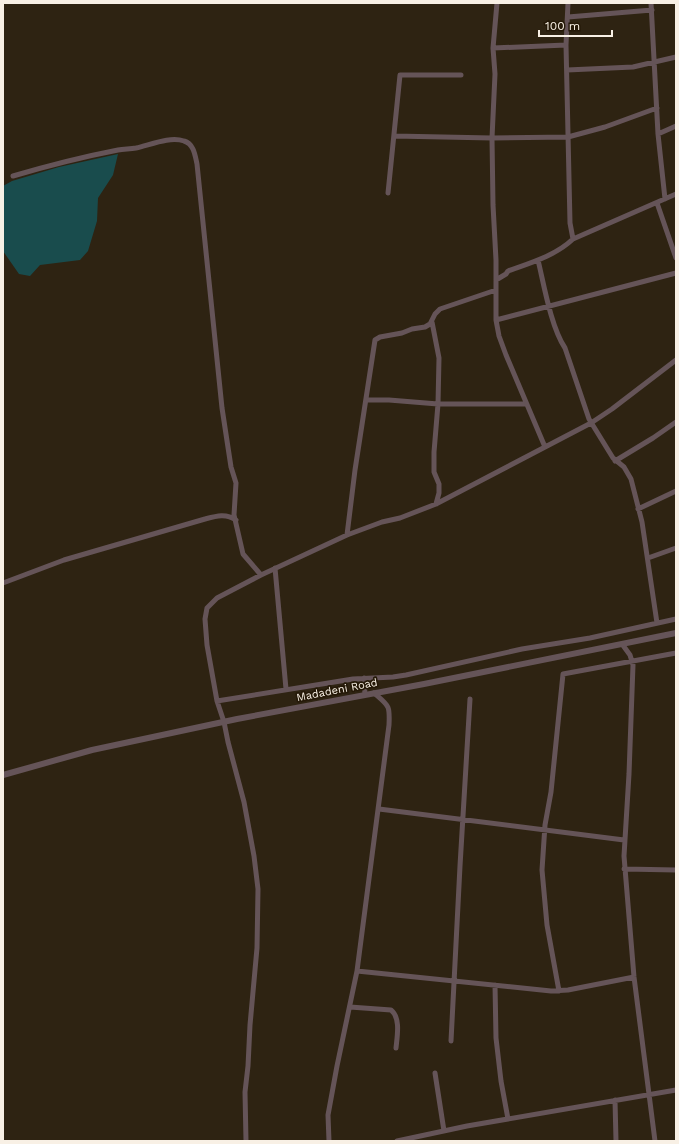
<svg xmlns="http://www.w3.org/2000/svg" width="679" height="1144" font-family="'Work Sans',sans-serif">
<style>
.water{fill:#194c4d}
.lines{fill:none;stroke-linecap:round;stroke-linejoin:round}
.minor{stroke:#655458;stroke-width:5}
.tertiary{stroke:#655458;stroke-width:6}
.labels{text-anchor:middle;dominant-baseline:central;stroke-width:3.5;stroke-linejoin:round;paint-order:stroke}
.street-label{font-size:11px;fill:#f8f0e5;stroke:#251908}
</style>
<rect width="100%" height="100%" fill="#2e2312"/>
<path class="water" d="M118,154L113,175L98,198L97,221L88,251L80,260L40,265L30,276L19,274L3,251V186L12,181L59,167Z"/>
<g class="lines">
<path class="minor" d="M497,3L493,48L495,74L492,138L493,205L496,260V320L499,336L506,355L545,447
M568,3L566,45L570,223L573,239
M651,3L658,134L665,199
M568,17L652,10
M493,48L566,45
M567,70L633,67L676,57
M658,134L676,126
M394,136L492,138L568,137L605,127L657,108
M13,176C47,166 82,157 118,150C124,149 130,149 136,148C150,145 170,136 184,141C194,144 195,155 197,164L222,408L231,467L236,483L234,515L243,554L261,575
M388,193L400,75H461
M657,203L676,258
M538,260C544,285 551,327 565,348L589,419L613,458L624,467L631,479L642,522L657,623
M496,280L506,274L508,271C530,263 555,256 573,239L676,194
M496,320L676,273
M432,322L439,358L438,404L434,452V472L439,484V493L436,504
M367,400H389L438,404H526
M615,461L653,438L676,422
M638,509L676,491
M347,535L355,470L375,340L380,337L402,333L412,329L425,327L430,324L435,314L440,309L496,290
M648,558L676,548
M275,568L286,689
M3,583L64,560L205,519C216,516 226,513 236,520
M622,644L630,655L633,665L629,774L624,856L634,977L655,1141
M364,678L365,695
M217,701L353,679L393,677L406,675L522,649L590,638L676,619
M379,809L624,840
M624,869L676,870
M357,971L551,991L568,990L634,977
M495,985L496,1038L501,1081L508,1119
M559,991L547,925L542,870L545,825L551,792L563,674L676,653
M350,1007L391,1010C401,1018 397,1037 396,1048
M451,1041L460,866L470,699
M435,1073L444,1131
M615,1100L616,1141
M246,1141L245,1092L248,1066L250,1025L257,948L258,889L254,856L244,802L228,742L224,722L217,701L207,645L205,619L207,608L217,598L261,575L347,535L382,522L400,518L436,504L591,423L612,409L676,360
M329,1141L328,1115L337,1066L357,971L389,725C390,705 389,706 374,693
M397,1141L467,1126L676,1090"/>
<path class="tertiary" d="M3,775L92,750L237,719L424,684L676,633"/>
</g>
<g class="labels">
<g class="street-label">
<text transform="translate(337 690) rotate(-11)">Madadeni Road</text>
</g>
</g>
<rect width="679" height="1144" fill="none" stroke="#f8f0e5" stroke-width="8"/>
<path d="M539 30v6h73v-6" fill="none" stroke="#f8f0e5" stroke-width="2"/>
<text x="545" y="30" font-size="12" fill="#f8f0e5" stroke="#251908" stroke-width="3" paint-order="stroke">100 m</text>
</svg>
